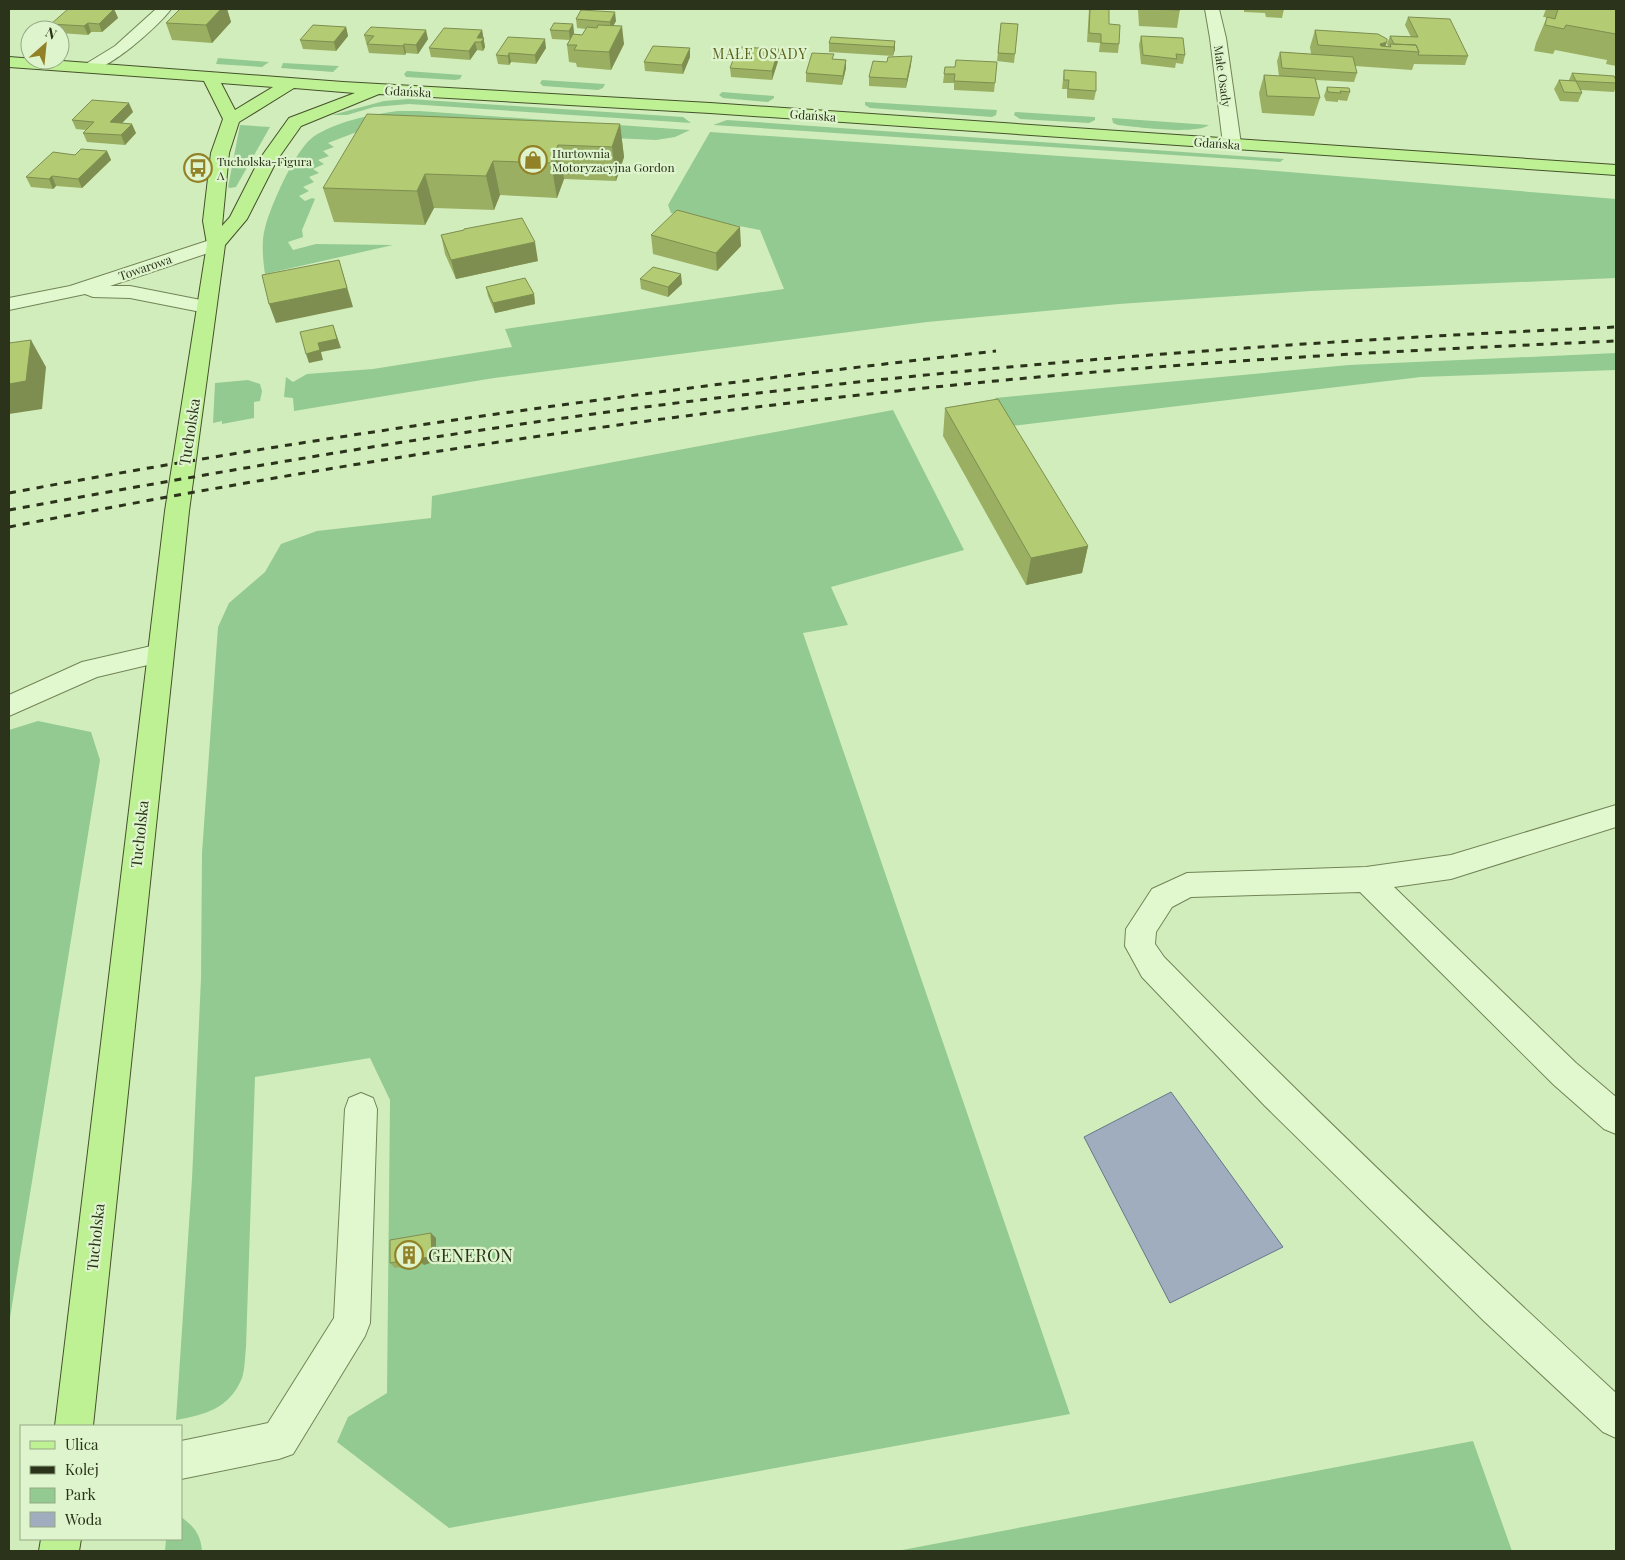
<svg xmlns="http://www.w3.org/2000/svg" width="1625" height="1560" font-family="'Playfair Display',serif">
<style>
.green{fill:#93ca91}
.water{fill:#a0adbe;stroke:#68768b}
.lines{fill:none;stroke-linecap:round;stroke-linejoin:round}
.minor-casing{stroke:#728456;stroke-width:2}
.major-casing{stroke:#45512b;stroke-width:2}
.minor{fill:#e1f8cf;fill-rule:evenodd}
.major{fill:#bef193;fill-rule:evenodd}
.rail{stroke:#2b331b;stroke-width:3;stroke-dasharray:7 7;stroke-linecap:butt}
.wall{fill:#9aaf62}
.shaded-wall{fill:#7d8e50}
.building{fill:#b3cb72;stroke:#7d8e50}
.labels{text-anchor:middle;dominant-baseline:central;stroke-width:4.5;stroke-linejoin:round;paint-order:stroke}
.far-street-label{font-size:12px;fill:#2b331b;stroke:#ddf4cc}
.far-poi-label{font-size:12px;fill:#2b331b;stroke:#ddf4cc;text-anchor:start}
.far-neighbourhood-label{font-size:14px;letter-spacing:1px;fill:#5b5f1b;stroke:#ddf4cc}
.street-label{font-size:15px;fill:#2b331b;stroke:#ddf4cc}
.near-poi-label{font-size:18px;fill:#2b331b;stroke:#ddf4cc;text-anchor:start}
</style>
<rect width="100%" height="100%" fill="#d2edbc"/>
<path class="green" d="M218,58L269,62L262,67L216,64Z
M283,63L339,66L333,72L281,68Z
M407,71L462,75L460,79L455,80L406,77L404,74Z
M542,80L605,84L603,88L598,90L543,86L540,83Z
M722,92L774,96V98L768,102L723,98L719,95Z
M409,99L683,117L691,123L409,104L374,107L347,115H332L384,101Z
M865,102L997,110L996,115L992,117L870,108L865,105Z
M398,111H419L690,130L675,137L656,140L370,127L328,143L334,147L323,151L329,156L318,160L324,164L313,169L319,173L309,177L314,182L303,187L309,191L299,196L305,201L312,198L315,199L302,230L303,237L288,242L293,250L316,244L393,245L265,274C263,260 261,242 265,228C270,207 295,150 313,137C337,121 370,115 398,111Z
M1015,112L1095,117V120L1089,123L1020,119L1014,115Z
M1112,118L1209,125C1196,135 1136,127 1118,125L1113,123Z
M727,120L1284,159L1280,162L713,125Z
M240,125L270,127L236,187L230,188L228,187Z
M710,132L1252,169L1616,199V278L1310,291L1119,304L927,322L494,378L294,411L293,398L284,397L286,377L293,382L307,374L373,369L512,347L505,329L784,289L760,230L671,213L668,205Z
M1616,353V370L1421,377L1011,426L995,398L1349,365Z
M248,380L260,384L262,391L260,401L254,402V418L222,424V421L213,423L215,383Z
M893,410L964,550L831,587L848,625L803,633L1070,1414L449,1528L337,1442L348,1417L387,1393L390,1100L370,1058L255,1077L246,1347C245,1356 245,1369 242,1378C230,1408 205,1415 176,1420L192,1179L201,978L202,853L218,627L229,603L265,572L281,544L317,531L431,518L432,496Z
M38,721L91,732L100,760L9,1324V730Z
M1473,1441L1512,1551H897Z
M181,1517C194,1526 201,1535 202,1551H165L166,1539H181Z"/>
<path class="water" d="M1171,1092L1283,1247L1170,1303L1084,1137Z"/>
<g class="lines">
<defs>
<path id="minor" d="M156,9H171C160,25 103,76 84,71L82,68L84,65L115,46Z
M1205,9H1219L1226,38L1241,144L1238,148L1232,149L1226,148L1223,144L1210,38Z
M216,238L223,240L225,244L223,248L110,286H130L206,301L213,303L216,307L213,311L206,313L130,298L93,297L85,294L9,310V298L70,286Z
M160,644L169,646L173,653L169,660L97,677L9,716V695L82,662Z
M1616,805V827L1451,879L1394,887L1576,1063L1616,1097V1134L1604,1129L1554,1085L1360,892L1191,897L1172,907L1156,932L1155,944L1164,957C1311,1107 1462,1251 1616,1393V1438L1603,1432L1484,1321L1265,1106L1142,977L1125,946L1126,929L1152,889L1187,873L1366,867L1451,855Z
M361,1093L373,1098L377,1109L370,1323L365,1336L293,1454L279,1459L181,1479V1441L268,1423L334,1318L345,1109L349,1098Z"/>
<path id="major" d="M9,57L343,82L710,103L1616,165V175L710,113L379,94L301,126L277,160L247,219L225,245L189,511L93,1426H55L165,511L207,244L203,221L211,153L223,119L204,81L9,67ZM221,83L273,87L235,110ZM294,88L355,93L289,118L259,160L230,217L222,226L229,153L239,122Z
M41,1539H81L79,1551H39Z"/>
</defs>
<use href="#minor" class="minor-casing"/>
<use href="#major" class="major-casing"/>
<use href="#minor" class="minor"/>
<use href="#major" class="major"/>
<path class="rail" d="M9,493C336,432 665,389 996,351
M9,510C276,461 543,416 813,387C1080,357 1348,339 1616,327
M9,527C360,458 715,405 1072,374C1253,358 1434,349 1616,341"/>
</g>
<path class="wall" d="M114,9L118,18L102,32H91L88,35L60,33V30H53L51,24Z
M180,9H227L231,22L212,43L172,40L166,23Z
M1089,9H1109V24L1119,44L1118,53L1099,52L1100,43L1087,42Z
M1138,9H1180L1177,28L1139,26Z
M1244,9H1284L1282,18L1266,17L1265,13L1244,12Z
M1546,9H1616V66L1606,64L1607,60L1555,50L1553,54L1534,51L1536,43L1547,17L1552,18L1543,17Z
M1408,17L1468,56L1465,65L1414,64L1412,70L1355,66L1357,73L1354,82L1316,80L1320,98L1314,116L1262,113L1259,93L1264,75L1279,76L1277,61L1280,52L1311,54L1310,47L1315,30L1388,46L1387,44L1390,36L1411,37L1405,25Z
M576,19L616,21L613,26L624,44L611,70L577,67L576,63L569,62L567,45L570,40L552,39L550,30L573,24L574,33V34L582,35L586,29L577,28Z
M1001,23L1015,54L1014,63L997,61Z
M346,27L348,36L336,51L303,49L300,40Z
M482,30L485,47L483,51L477,50L470,60L431,57L429,48Z
M364,35L428,39L418,54L406,53L405,55L369,53Z
M1141,36L1185,55L1183,64L1176,63L1175,68L1141,64L1139,45Z
M895,41V49L893,56L829,52V43Z
M546,48L536,64L511,62L509,65L498,64L496,55Z
M690,57L683,74L645,71L644,62Z
M779,58L772,80L731,77L730,68Z
M834,59L846,60V68L842,85L806,82V73Z
M997,62L994,92L954,90V83H943L945,67H955Z
M911,65L906,88L869,86V77Z
M1064,70L1096,91L1094,100L1067,98V89H1062Z
M1572,73L1616,80V87L1614,92L1581,90L1582,93L1578,102L1560,101L1554,89L1559,80H1569Z
M1327,87L1350,92L1347,101L1338,100V102L1326,101L1324,96Z
M133,112L122,123L136,133L125,145L87,142L83,133L86,130L76,129L72,120Z
M620,124L624,157L616,181L564,179L557,198L500,195L494,210L434,208L425,225L334,222L323,188Z
M107,151L111,160L82,188L56,186L53,189L31,187L26,177L75,155Z
M441,235L538,261L456,279L445,254Z
M651,235L741,246L717,271L653,254Z
M640,279L682,284L668,297L641,289Z
M486,287L534,294L535,304L495,313L488,296Z
M945,408L1088,546L1082,573L1026,585L943,436Z
M431,1233L436,1238V1261L424,1265L423,1263V1264L395,1268L390,1263Z"/>
<path class="shaded-wall" d="M114,9L118,18L102,32L99,24Z
M221,9H227L231,22L212,43L206,25Z
M615,12L616,21L611,30L610,22Z
M88,23L91,32L88,35L84,26Z
M573,24L574,33L570,40L569,31Z
M622,26L624,44L611,70L609,52Z
M346,27L348,36L336,51L334,42Z
M426,30L428,39L418,54L416,45Z
M482,30L485,47L483,51L481,42L477,38Z
M545,39L546,48L536,64L535,55Z
M895,41V49L893,56L894,47Z
M475,42L477,50L470,60L469,51Z
M1387,42L1384,50L1378,49L1380,44Z
M404,44L406,53L405,55L403,46Z
M690,48V57L683,74L682,65Z
M779,49V58L772,80V71Z
M509,53L511,62L509,65L508,56Z
M912,56L911,65L906,88L907,79Z
M846,60V68L842,85L843,76Z
M129,103L133,112L114,131L110,122Z
M132,124L136,133L125,145L121,135Z
M620,124L624,157L616,181L612,147Z
M558,145L564,179L557,198L551,163Z
M107,151L111,160L82,188L78,179Z
M493,161L500,195L494,210L486,176Z
M425,174L434,208L425,225L417,191Z
M52,176L56,186L53,189L49,179Z
M740,227L741,246L717,271L716,253Z
M535,242L538,261L456,279L451,260Z
M339,260L353,307L276,323L269,304Z
M681,274L682,284L668,297V287Z
M534,294L535,304L495,313L493,303Z
M333,325L341,348L321,352L323,360L309,363L306,354L318,343Z
M31,340L46,367L42,409L9,414V384Z
M1088,546L1082,573L1026,585L1031,558Z
M431,1233L436,1238V1261L424,1265L418,1258Z"/>
<path class="building" d="M68,9H114L99,24L88,23L84,26L51,24Z
M180,9H221L206,25L166,23Z
M1090,9H1109V24L1120,25L1119,44L1101,43V34L1089,33Z
M1150,9H1180V10Z
M1558,9H1616V34L1566,25L1564,29L1545,25L1547,17L1555,19Z
M581,10L615,12L610,22L576,19Z
M1408,17L1450,19L1468,56L1418,55L1419,52L1416,45L1394,44L1390,36L1418,37Z
M554,23L573,24L569,31L550,30Z
M1001,23L1018,24L1015,54L998,53Z
M313,25L346,27L334,42L300,40Z
M598,25L622,26L609,52L574,50L577,45H567L573,34L582,35L587,27L597,28Z
M371,27L426,30L416,45L404,44L403,46L367,44L374,36L364,35Z
M444,28L482,30L477,38H484L481,42H475L469,51L429,48Z
M1315,30L1378,34L1387,39V42L1380,44L1381,46L1391,47L1390,44L1416,45L1419,52L1318,45Z
M1141,36L1183,38L1185,55L1176,54L1177,59L1143,55Z
M508,37L545,39L535,55L509,53L508,56L496,55Z
M831,37L895,41L894,47L829,43Z
M653,46L690,48L682,65L644,62Z
M738,47L779,49L772,71L730,68Z
M1280,52L1353,57L1357,73L1282,68Z
M812,53L834,54L832,59L846,60L843,76L806,73Z
M912,56L907,79L869,77L873,61L887,62L888,57Z
M956,60L997,62L995,83L954,81L955,74H944L945,67H955Z
M1064,70L1096,72V91L1068,89L1069,80H1064Z
M1572,73L1614,76L1616,80V83L1576,81L1582,93L1564,92L1559,80L1576,81Z
M1264,75L1315,78L1320,98L1267,96Z
M1327,87L1349,88L1350,92L1340,91L1341,93L1328,92Z
M92,100L129,103L110,122L132,124L121,135L83,133L94,122L72,120Z
M367,114L620,124L612,147L558,145L551,163L493,161L486,176L425,174L417,191L323,188Z
M81,149L107,151L78,179L52,176L49,179L26,177L53,152L75,155Z
M677,210L740,227L716,253L651,235Z
M522,218L535,242L451,260L441,235L464,230V229Z
M339,260L347,288L269,304L262,275Z
M653,267L681,274L668,287L640,279Z
M525,278L534,294L493,303L486,287Z
M333,325L337,339L318,343L320,350L306,354L300,332Z
M31,340L26,381L9,384V343Z
M998,399L1088,546L1031,558L945,408Z
M431,1233L432,1256L419,1259L418,1256V1258L390,1263V1240Z"/>
<defs>
<symbol id="shop-ring" viewBox="-11 -11 22 22"><circle r="9.5" fill="#ddf4cc" stroke="#928127" stroke-width="1.5"/><path d="M-5-2.5h2.3a2.7 3.5 0 0 1 5.4 0H5L5.5 6h-11ZM-1.5-2.5h3a1.5 2.3 0 0 0-3 0Z" fill="#928127"/></symbol>
<symbol id="bus-ring" viewBox="-11 -11 22 22"><circle r="9.5" fill="#ddf4cc" stroke="#928127" stroke-width="1.5"/><path d="M-5-6H5V4H4V6H2V4H-2V6H-4V4H-5ZM-3.5-4V0h7V-4ZM-3.5 1.2v1.5H-2V1.2ZM2 1.2v1.5H3.5V1.2Z" fill="#928127"/></symbol>
<symbol id="building-ring" viewBox="-11 -11 22 22"><circle r="9.5" fill="#ddf4cc" stroke="#928127" stroke-width="1.5"/><path d="M-4-6H4V6H1V3H-1V6H-4ZM-2.5-4.3h1.7v1.8h-1.7ZM.8-4.3h1.7v1.8H.8ZM-2.5-1h1.7V.8h-1.7ZM.8-1h1.7V.8H.8Z" fill="#928127"/></symbol>
</defs>
<g fill-rule="evenodd">
<use href="#shop-ring" x="517" y="144" width="32" height="32"/>
<use href="#bus-ring" x="182" y="152" width="32" height="32"/>
<use href="#building-ring" x="393" y="1239" width="32" height="32"/>
</g>
<g class="labels">
<g class="far-street-label">
<text transform="translate(1223 76) rotate(82)">Małe Osady</text>
<text transform="translate(408 91) rotate(3)">Gdańska</text>
<text transform="translate(813 115) rotate(4)">Gdańska</text>
<text transform="translate(1217 143) rotate(4)">Gdańska</text>
<text transform="translate(145 267) rotate(-19)">Towarowa</text>
</g>
<g class="far-poi-label">
<text x="552" y="153">Hurtownia<tspan x="552" dy="14">Motoryzacyjna Gordon</tspan></text>
<text x="217" y="161">Tucholska-Figura<tspan x="217" dy="14">A</tspan></text>
</g>
<g class="far-neighbourhood-label">
<text x="760" y="53">MAŁE OSADY</text>
</g>
<g class="street-label">
<text transform="translate(189 432) rotate(-81)">Tucholska</text>
<text transform="translate(139 834) rotate(-84)">Tucholska</text>
<text transform="translate(95 1237) rotate(-84)">Tucholska</text>
</g>
<g class="near-poi-label">
<text x="428" y="1255">GENERON</text>
</g>
</g>
<rect width="1625" height="1560" fill="none" stroke="#2b331b" stroke-width="20"/>
<rect x="20" y="1425" width="162" height="115" fill="#ddf4cc" stroke="#96a785"/>
<rect x="30" y="1441" width="25" height="8" fill="#bef193" stroke="#96a785"/>
<text x="65" y="1450" font-size="15" fill="#2b331b">Ulica</text>
<rect x="30" y="1466" width="25" height="8" fill="#2b331b" stroke="#96a785"/>
<text x="65" y="1475" font-size="15" fill="#2b331b">Kolej</text>
<rect x="30" y="1488" width="25" height="15" fill="#93ca91" stroke="#96a785"/>
<text x="65" y="1500" font-size="15" fill="#2b331b">Park</text>
<rect x="30" y="1512" width="25" height="15" fill="#a0adbe" stroke="#96a785"/>
<text x="65" y="1525" font-size="15" fill="#2b331b">Woda</text>
<g transform="translate(45 45) rotate(27)"><circle r="24" fill="#ddf4cc" stroke="#96a785"/>
<path d="M0-4L9 19L0 12L-9 19Z" fill="#928127"/>
<text y="-8" font-size="14" font-weight="bold" text-anchor="middle" fill="#2b331b">N</text>
</g>
</svg>
